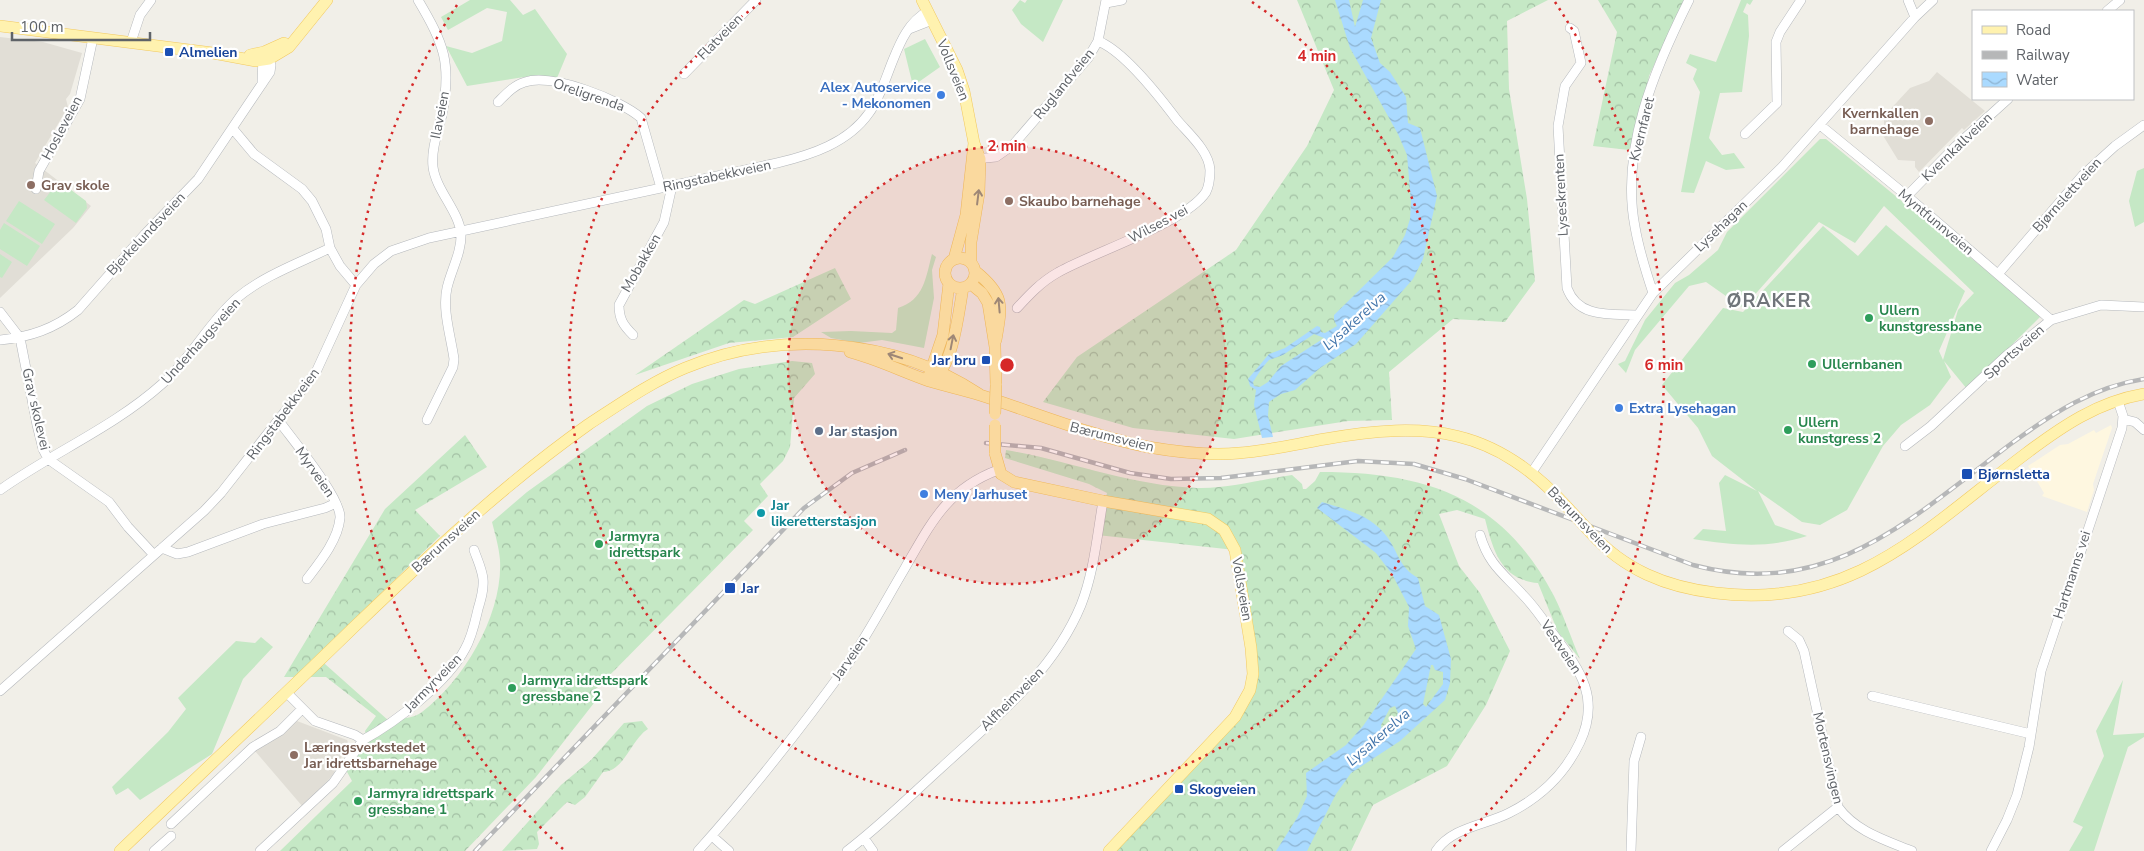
<svg xmlns="http://www.w3.org/2000/svg" width="2144" height="851" font-family="'Nunito Sans',sans-serif">
<style>
.commercial{fill:#fef7e0}
.education{fill:#e1ded6}
.grass{fill:#c5e8c5}
.forest{fill:url(#forest-crowns)}
.water{fill:url(#water-waves);fill-rule:evenodd}
.lines{fill:none;stroke-linecap:round;stroke-linejoin:round}
.minor-casing{stroke:#b5b8bc;stroke-width:10}
.major-casing{stroke:#f2c960;stroke-width:12}
.minor{stroke:#fff;stroke-width:9}
.major{stroke:#fff2af;stroke-width:11}
.rail-casing{stroke:#b6b7b8;stroke-width:4.5}
.rail{stroke:#fff;stroke-width:2.5;stroke-dasharray:8;stroke-linecap:butt}
.major-bridge-casing{stroke:#f2c960;stroke-width:12;stroke-linecap:butt}
.major-bridge{stroke:#fff2af;stroke-width:11}
.oneway{stroke:#979581}
.ring{fill:none;stroke:#d62828;stroke-width:2.5;stroke-dasharray:2.5 5}
.transit-dot{fill:#1a4fb4;stroke:#fff;stroke-width:2}
.shop-dot{fill:#3f7fe0;stroke:#fff;stroke-width:2}
.education-dot{fill:#8d6e63;stroke:#fff;stroke-width:2}
.leisure-dot{fill:#2e9e5b;stroke:#fff;stroke-width:2}
.service-dot{fill:#5c6f8a;stroke:#fff;stroke-width:2}
.culture-dot{fill:#0f9aa8;stroke:#fff;stroke-width:2}
.labels{text-anchor:middle;dominant-baseline:central;stroke-width:4.5;stroke-linejoin:round;paint-order:stroke}
.street-label{font-size:14px;fill:#5f6368;stroke:#fff}
.transit-label{font-size:14px;font-weight:bold;fill:#164399;stroke:#fff;text-anchor:start}
.shop-label{font-size:14px;font-weight:bold;fill:#366cbe;stroke:#fff;text-anchor:start}
.education-label{font-size:14px;font-weight:bold;fill:#785e54;stroke:#fff;text-anchor:start}
.leisure-label{font-size:14px;font-weight:bold;fill:#27864d;stroke:#fff;text-anchor:start}
.service-label{font-size:14px;font-weight:bold;fill:#4e5e75;stroke:#fff;text-anchor:start}
.culture-label{font-size:14px;font-weight:bold;fill:#0d838f;stroke:#fff;text-anchor:start}
.water-label{font-size:15px;font-style:italic;fill:#4174aa;stroke:#fff}
.district-label{font-size:19px;font-weight:bold;letter-spacing:1px;fill:#70757a;stroke:#fff}
.centre{fill:#d62828;stroke:#fff;stroke-width:2.5}
.ring-label{font-size:15px;text-anchor:middle;font-weight:bold;fill:#d62828;stroke:#fff;stroke-width:4.5;stroke-linejoin:round;paint-order:stroke}
</style>
<defs>
<pattern id="forest-crowns" width="20" height="18" patternUnits="userSpaceOnUse" patternTransform="scale(1.25)"><rect width="20" height="18" fill="#c5e8c5"/><path d="M2 6a3 3 0 1 1 6 0M12 15a3 3 0 1 1 6 0" fill="none" stroke="#a3c0a4"/></pattern>
<pattern id="water-waves" width="16" height="10" patternUnits="userSpaceOnUse" patternTransform="scale(1.25)"><rect width="16" height="10" fill="#aadaff"/><path d="M0 5q4-4 8 0t8 0" fill="none" stroke="#8eb4d2"/></pattern>
</defs>
<rect width="100%" height="100%" fill="#f1efe8"/>
<path class="commercial" d="M2111,425L2112,428L2093,484L2094,490L2087,512L2042,496L2044,493L2028,466L2060,445L2068,444L2094,430L2096,433Z"/>
<path class="education" d="M0,37L43,42L82,53L70,94L66,99L68,107L35,163L91,206L73,228L0,298Z
M1937,72L1985,111L1964,130L1962,128L1919,172L1915,167V161L1898,160L1879,129L1884,125V116L1910,88L1929,81Z
M297,721L347,740L350,747L342,756L333,775L303,807L255,751Z"/>
<path class="grass" d="M470,0H510L523,15L535,9L567,54L557,78L531,76L467,86L446,46L472,53L502,41L507,12L487,8L448,30L441,17Z
M1020,0L1025,3L1027,0H1063L1043,42L1021,24L1012,10Z
M1741,0H1753L1750,5L1747,3L1743,12L1748,15L1749,36L1742,92L1720,93L1709,138L1722,155L1734,153L1745,168L1726,170L1706,161L1694,193L1681,192L1700,92L1693,79L1697,69L1686,63L1690,54L1716,62Z
M925,39L940,67L913,86L904,49Z
M1820,139H1826L1987,271L2040,317L1967,389L1944,361L1951,377L1930,405L1901,425L1883,446L1847,510L1820,525L1802,522L1758,491L1775,525L1807,536C1766,549 1734,545 1693,539L1703,529L1726,531L1719,483L1725,475L1757,491L1712,456L1698,428L1662,385L1723,308L1743,312L1823,226L1858,256L1886,225L1965,291L1939,351L1943,360L1958,310L1974,293L1884,206L1855,243L1819,222L1743,308L1706,282L1689,286L1635,350L1626,373L1618,364L1625,361L1645,320L1675,283L1689,275L1718,250L1727,232Z
M2144,168V222L2135,227L2129,201L2137,171Z
M59,181L86,201L87,208L76,223L44,200Z
M19,201L55,224L42,244L6,221Z
M4,223L40,246L27,266L0,249V230Z
M0,254L12,262L2,278L0,277Z
M932,254L936,257L932,270L934,298L924,348L882,340L859,343L831,338L821,332L851,331L892,333L896,330L898,308C924,300 926,277 932,254Z
M261,637L273,647L243,679L212,754L140,800L128,788L116,795L112,787L168,732L186,709L178,698L236,641L255,643Z
M2123,680L2113,735L2144,733V737L2128,747L2094,851H2069L2083,827L2073,822L2104,756L2096,731Z"/>
<path class="forest" d="M1297,0H1548L1507,21L1509,89L1527,199L1535,281L1505,322L1453,319L1389,372L1392,420L1348,421L1234,439L1133,428L1043,402L1077,357L1236,250L1307,146L1334,90Z
M1598,0H1684L1649,76L1643,116L1629,150L1593,146L1617,32Z
M835,268L851,299L793,337L729,343L635,375L744,300L755,304Z
M792,361L812,363L815,374L794,398L790,447L783,461L760,484L768,496L744,521L753,530L594,691V703L536,777L465,851H280L352,781L346,770L368,742L365,731L376,716L326,677H284L385,509L465,435L487,467L415,510L440,536L316,656L389,721C399,719 415,718 422,712C465,679 503,614 500,560C499,547 495,534 492,522L527,492L647,406L692,384L739,369Z
M1006,450C1070,461 1132,486 1197,488C1228,489 1262,479 1292,475L1302,484L1303,489H1306L1315,481L1320,472C1426,472 1502,497 1554,596C1564,616 1571,638 1580,659L1558,632L1538,583C1501,580 1493,550 1485,519L1457,510L1439,514L1459,566L1480,593L1510,651L1486,705L1447,766L1373,805L1351,851H1109L1225,727L1253,673L1235,550L1097,535L1107,493L1089,484L1005,458Z
M642,721L648,729C631,739 625,771 603,772L585,797L575,805L567,802L537,832L539,844L537,849L502,851L561,785L591,760L624,723Z"/>
<path class="water" d="M1335,0H1349L1355,27L1363,0H1381L1371,38L1380,63L1390,72L1406,97L1408,123L1420,128L1437,196L1423,259L1413,279L1356,344L1320,368L1295,390L1281,394L1269,402L1268,416L1273,437L1262,438L1254,405L1256,390L1250,386L1248,379L1269,354L1285,348L1317,326L1320,327L1321,332L1325,333L1337,326L1334,320V315L1393,257L1405,235L1410,219L1411,202L1407,155L1398,134L1350,48ZM1314,334L1324,338L1281,366L1268,382L1260,387L1254,386L1253,382C1258,375 1262,367 1269,360L1283,355Z
M1322,502C1344,509 1368,514 1384,533C1398,549 1398,567 1418,578L1425,606L1439,615L1451,659L1450,683L1445,700L1400,741L1351,773L1336,794L1307,851H1276L1297,818L1307,796L1306,773L1346,745L1363,726L1416,649L1408,626L1409,607L1392,574L1376,553L1317,508ZM1431,665H1433L1435,670L1443,672V684L1426,707L1423,704ZM1395,706L1398,713L1393,724L1382,731L1381,725L1390,708Z"/>
<g class="lines">
<defs>
<path id="minor" d="M418,0C444,44 452,63 442,115C438,132 431,149 433,167C436,190 458,210 461,233C462,252 451,270 447,288C442,310 451,337 454,359L453,367L427,420
M1908,0L1915,17
M1106,3L1122,0
M2107,11L2120,0
M1570,28L1574,31L1581,63L1565,86L1558,126L1567,288C1578,318 1609,314 1636,315
M909,29L932,20
M131,42L140,15L151,0
M684,74L756,0
M262,84L263,55
M498,102C506,94 514,85 525,82C552,73 621,100 641,118L661,188
M1820,125L1907,196L2051,320
M233,129L254,154L302,189L312,201L326,229L330,248L340,266L356,285
M1745,134L1777,103L1776,42L1780,32L1801,0
M974,159L996,157L1013,145L1088,58L1098,41L1106,0
M36,189L39,171L80,99L93,38
M1907,196L1956,146L2008,99
M1998,274L2083,175L2115,146L2144,125
M1653,293C1646,272 1639,250 1635,227C1620,149 1655,68 1689,0
M1017,308C1029,295 1041,282 1057,273C1091,253 1186,223 1206,192C1209,186 1210,176 1210,170C1209,151 1189,134 1177,120C1159,96 1124,51 1098,41
M0,312L20,338L37,425L43,449L48,459L109,502L128,527L154,555
M633,335C623,325 619,319 619,305L664,222L672,186
M0,340C30,337 54,329 78,310L145,234L198,179L270,72L271,65L265,54
M2123,419L2135,422L2144,430
M279,421C292,439 342,499 340,518C338,540 320,562 307,579
M1905,446L1931,426L2006,356L2051,320L2101,305L2144,307
M1532,472L1653,293L1782,167L1915,17L1933,0
M0,490C52,453 114,427 162,384C191,359 208,323 237,298C263,276 299,263 330,248
M162,548L177,554L188,552L263,524L325,508L336,503
M1788,631L1799,640L1804,651L1838,807C1855,831 1885,840 1912,851
M0,691L204,511L221,493L316,372L356,285L374,264L391,251L429,238L777,163C811,155 848,143 869,113C880,98 886,77 893,60C901,40 909,22 928,11
M1872,696L2031,734
M363,740C396,722 447,683 465,649C472,637 475,622 478,609C481,599 484,589 483,579C482,569 477,559 474,550
M171,824L253,747L280,731L302,709
M712,836L729,851
M864,838L873,851
M154,851L171,836
M260,851L333,783L363,740L355,735L315,721L286,692
M698,851C750,793 801,728 847,665C868,634 886,600 905,568C931,523 947,489 998,470
M847,851C880,826 910,796 941,768C994,719 1053,673 1081,605C1094,572 1097,536 1103,501
M1436,851C1452,827 1486,825 1509,813C1541,797 1565,774 1580,742C1601,697 1579,669 1554,635C1544,621 1535,607 1523,595C1503,573 1489,565 1480,535
M1631,851L1634,761L1641,737
M1783,851L1838,807
M1991,851L2007,820L2017,795L2029,747L2041,671L2122,428L2123,416L2118,401"/>
<path id="major" d="M922,0L957,70L964,91L974,143L980,159L979,193L971,242V263
M0,26L213,53L256,61L269,59L289,47L327,0
M250,55L264,52L284,43
M945 273a15 15 0 1 1 30 0a15 15 0 1 1-30 0Z
M954,259L966,215L974,143
M975,271C1005,295 1002,305 996,340
M971,284L982,293L988,303L995,347L996,385
M850,352C877,359 903,372 929,381C946,386 964,390 980,395C1036,413 1089,435 1148,447C1177,452 1208,456 1239,453C1268,451 1296,444 1325,439C1427,421 1495,427 1567,507
M929,376L943,335L949,283
M934,377C953,368 959,309 963,288
M995,453L1001,474L1014,482L1103,501L1208,519L1224,530L1235,550L1251,648L1253,674L1250,690L1235,717L1109,851
M1590,532C1624,570 1666,587 1716,593C1853,610 1924,530 2024,455C2061,427 2097,402 2144,394
M120,851C197,777 276,703 353,628C428,556 504,484 589,424C620,404 651,382 685,368C778,329 895,338 979,394"/>
</defs>
<use href="#minor" class="minor-casing"/>
<use href="#major" class="major-casing"/>
<use href="#minor" class="minor"/>
<use href="#major" class="major"/>
<defs>
<path id="rail" d="M986,443L1041,448L1130,473L1171,479L1221,478L1358,461L1414,464L1465,479L1693,565C1830,601 1911,518 2012,443C2053,413 2093,387 2144,379
M475,851L804,508L852,473L905,450"/>
</defs>
<use href="#rail" class="rail-casing"/>
<use href="#rail" class="rail"/>
<defs>
<path id="major-bridge" d="M995,414L996,385
M995,453V425
M1567,507L1590,532"/>
</defs>
<use href="#major-bridge" class="major-bridge-casing"/>
<use href="#major-bridge" class="major-bridge"/>
</g>
<defs><path id="oneway-shaft" d="M-6 0H5M1.5-3L5.5 0L1.5 3" fill="none" stroke-width="1.6" stroke-linecap="round" stroke-linejoin="round" transform="scale(1.25)"/></defs>
<g class="oneway">
<use href="#oneway-shaft" transform="translate(978 197) rotate(-83)"/>
<use href="#oneway-shaft" transform="translate(999 305) rotate(-95)"/>
<use href="#oneway-shaft" transform="translate(952 342) rotate(-79)"/>
<use href="#oneway-shaft" transform="translate(895 356) rotate(-162)"/>
</g>
<circle cx="1007" cy="365" r="219" fill="#d62828" fill-opacity=".12"/>
<g class="ring">
<circle cx="1007" cy="365" r="219"/>
<path d="M1252 2A438 438 0 1 1 762 2"/>
<path d="M563 849A657 657 0 0 1 459 2M1555 2A657 657 0 0 1 1451 849"/>
</g>
<g class="transit-dot">
<rect x="164" y="47" width="10" height="10" rx="2.5"/>
<rect x="981" y="355" width="10" height="10" rx="2.5"/>
<rect x="1961" y="468" width="12" height="12" rx="2.5"/>
<rect x="724" y="582" width="12" height="12" rx="2.5"/>
<rect x="1174" y="784" width="10" height="10" rx="2.5"/>
</g>
<g class="shop-dot">
<circle cx="941" cy="95" r="5"/>
<circle cx="1619" cy="408" r="5"/>
<circle cx="924" cy="494" r="5"/>
</g>
<g class="education-dot">
<circle cx="1929" cy="121" r="5"/>
<circle cx="31" cy="185" r="5"/>
<circle cx="1009" cy="201" r="5"/>
<circle cx="294" cy="755" r="5"/>
</g>
<g class="leisure-dot">
<circle cx="1869" cy="318" r="5"/>
<circle cx="1812" cy="364" r="5"/>
<circle cx="1788" cy="430" r="5"/>
<circle cx="599" cy="544" r="5"/>
<circle cx="512" cy="688" r="5"/>
<circle cx="358" cy="801" r="5"/>
</g>
<circle class="service-dot" cx="819" cy="431" r="5"/>
<circle class="culture-dot" cx="761" cy="513" r="5"/>
<g class="labels">
<g class="street-label">
<text transform="translate(720 37) rotate(-46)">Flatveien</text>
<text transform="translate(953 70) rotate(68)">Vollsveien</text>
<text transform="translate(1064 84) rotate(-51)">Ruglandveien</text>
<text transform="translate(589 95) rotate(19)">Oreligrenda</text>
<text transform="translate(440 115) rotate(-79)">Ilaveien</text>
<text transform="translate(62 128) rotate(-62)">Hosleveien</text>
<text transform="translate(1642 129) rotate(-76)">Kvernfaret</text>
<text transform="translate(1957 147) rotate(-44)">Kvernkallveien</text>
<text transform="translate(717 176) rotate(-12)">Ringstabekkveien</text>
<text transform="translate(1561 195) rotate(-93)">Lyseskrenten</text>
<text transform="translate(2067 195) rotate(-48)">Bjørnslettveien</text>
<text transform="translate(1936 222) rotate(40)">Myntfunnveien</text>
<text transform="translate(1158 224) rotate(-28)">Wilses vei</text>
<text transform="translate(1721 226) rotate(-44)">Lysehagan</text>
<text transform="translate(146 234) rotate(-47)">Bjerkelundsveien</text>
<text transform="translate(641 263) rotate(-60)">Mobakken</text>
<text transform="translate(201 341) rotate(-48)">Underhaugsveien</text>
<text transform="translate(2014 352) rotate(-41)">Sportsveien</text>
<text transform="translate(36 409) rotate(77)">Grav skolevei</text>
<text transform="translate(283 414) rotate(-53)">Ringstabekkveien</text>
<text transform="translate(1112 437) rotate(14)">Bærumsveien</text>
<text transform="translate(315 472) rotate(55)">Myrveien</text>
<text transform="translate(1580 520) rotate(46)">Bærumsveien</text>
<text transform="translate(446 541) rotate(-42)">Bærumsveien</text>
<text transform="translate(2072 575) rotate(-72)">Hartmanns vei</text>
<text transform="translate(1242 589) rotate(80)">Vollsveien</text>
<text transform="translate(1561 647) rotate(56)">Vestveien</text>
<text transform="translate(850 658) rotate(-55)">Jarveien</text>
<text transform="translate(433 683) rotate(-46)">Jarmyrveien</text>
<text transform="translate(1012 699) rotate(-45)">Alfheimveien</text>
<text transform="translate(1828 758) rotate(77)">Mortensvingen</text>
</g>
<g class="transit-label">
<text x="179" y="52">Almelien</text>
<text x="976" y="360" text-anchor="end">Jar bru</text>
<text x="1978" y="474">Bjørnsletta</text>
<text x="741" y="588">Jar</text>
<text x="1189" y="789">Skogveien</text>
</g>
<g class="shop-label">
<text x="931" y="87" text-anchor="end">Alex Autoservice<tspan x="931" dy="16">- Mekonomen</tspan></text>
<text x="1629" y="408">Extra Lysehagan</text>
<text x="934" y="494">Meny Jarhuset</text>
</g>
<g class="education-label">
<text x="1919" y="113" text-anchor="end">Kvernkallen<tspan x="1919" dy="16">barnehage</tspan></text>
<text x="41" y="185">Grav skole</text>
<text x="1019" y="201">Skaubo barnehage</text>
<text x="304" y="747">Læringsverkstedet<tspan x="304" dy="16">Jar idrettsbarnehage</tspan></text>
</g>
<g class="leisure-label">
<text x="1879" y="310">Ullern<tspan x="1879" dy="16">kunstgressbane</tspan></text>
<text x="1822" y="364">Ullernbanen</text>
<text x="1798" y="422">Ullern<tspan x="1798" dy="16">kunstgress 2</tspan></text>
<text x="609" y="536">Jarmyra<tspan x="609" dy="16">idrettspark</tspan></text>
<text x="522" y="680">Jarmyra idrettspark<tspan x="522" dy="16">gressbane 2</tspan></text>
<text x="368" y="793">Jarmyra idrettspark<tspan x="368" dy="16">gressbane 1</tspan></text>
</g>
<g class="service-label">
<text x="829" y="431">Jar stasjon</text>
</g>
<g class="culture-label">
<text x="771" y="505">Jar<tspan x="771" dy="16">likeretterstasjon</tspan></text>
</g>
<g class="water-label">
<text transform="translate(1354 321) rotate(-42)">Lysakerelva</text>
<text transform="translate(1378 737) rotate(-41)">Lysakerelva</text>
</g>
<g class="district-label">
<text x="1769" y="301">ØRAKER</text>
</g>
</g>
<circle cx="1007" cy="365" r="8" class="centre"/>
<g class="ring-label">
<text x="1317" y="61">4 min</text>
<text x="1007" y="151">2 min</text>
<text x="1664" y="370">6 min</text>
</g>
<rect x="1972" y="10" width="162" height="90" fill="#ffffff" stroke="#bfc1c3"/>
<rect x="1982" y="26" width="25" height="8" fill="#fff2af" stroke="#bfc1c3"/>
<text x="2016" y="35" font-size="15" fill="#5f6368">Road</text>
<rect x="1982" y="51" width="25" height="8" fill="#b6b7b8" stroke="#bfc1c3"/>
<text x="2016" y="60" font-size="15" fill="#5f6368">Railway</text>
<rect x="1982" y="72" width="25" height="15" fill="url(#water-waves)" stroke="#bfc1c3"/>
<text x="2016" y="85" font-size="15" fill="#5f6368">Water</text>
<path d="M12 32v8h138v-8" fill="none" stroke="#5f6368" stroke-width="2.5"/>
<text x="20" y="32" font-size="15" fill="#5f6368" stroke="#ffffff" stroke-width="4" paint-order="stroke">100 m</text>
</svg>
